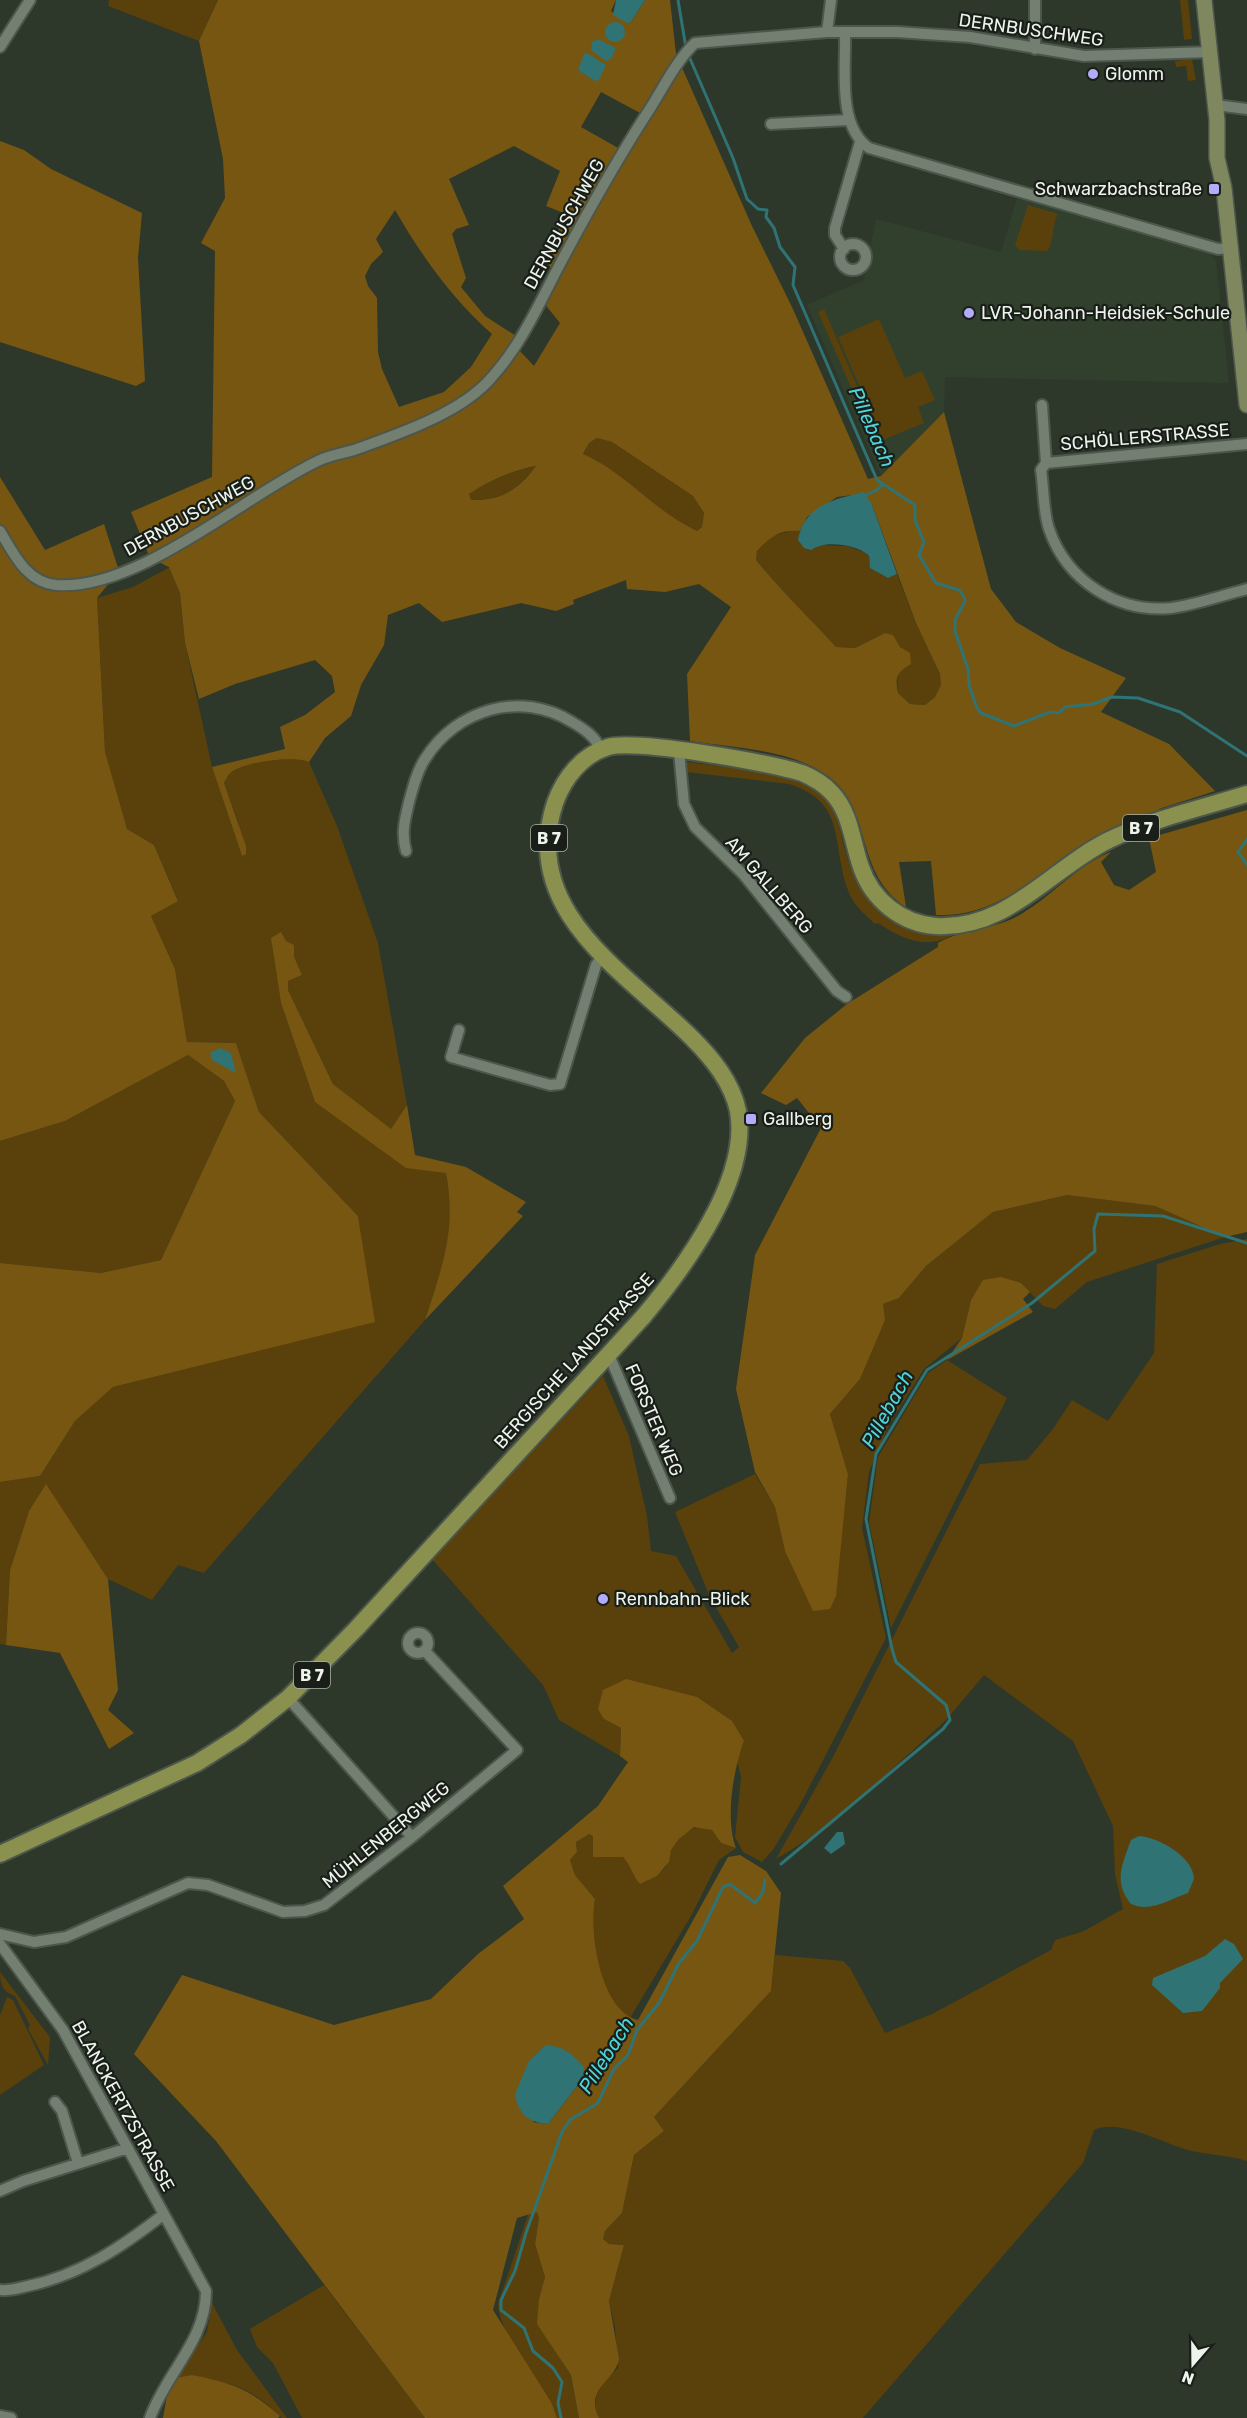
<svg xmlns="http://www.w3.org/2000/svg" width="1247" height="2418" font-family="Rubik,sans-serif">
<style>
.built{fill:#31402d}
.green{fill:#5a400a}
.forest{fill:#775612;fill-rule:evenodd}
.water{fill:#2f7375}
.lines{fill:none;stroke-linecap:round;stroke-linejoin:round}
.stream{stroke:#2f7375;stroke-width:3}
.minor-casing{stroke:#4d564b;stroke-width:14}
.secondary-casing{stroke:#4d564b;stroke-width:18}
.primary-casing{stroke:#4d564b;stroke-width:20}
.minor{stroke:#737f70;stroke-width:10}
.secondary{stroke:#7f875e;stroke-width:15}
.primary{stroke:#8a904d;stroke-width:16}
.poi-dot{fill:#b3adf9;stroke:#191e18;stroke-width:2}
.labels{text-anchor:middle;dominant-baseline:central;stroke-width:4.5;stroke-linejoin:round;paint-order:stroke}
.shield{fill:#191e18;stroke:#adb4ac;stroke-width:1.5}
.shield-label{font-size:16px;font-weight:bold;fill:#edf4ec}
.street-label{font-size:18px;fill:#edf4ec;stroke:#191e18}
.poi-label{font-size:18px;fill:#edf4ec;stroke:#191e18;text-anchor:start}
.water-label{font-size:20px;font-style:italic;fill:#50d5da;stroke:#191e18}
</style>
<rect width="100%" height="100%" fill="#2d382b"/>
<path class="built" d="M1017,198L1210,254L1216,261L1229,383L945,377L944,412L881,476L807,305L864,280L876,219L1001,252Z"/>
<path class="green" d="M109,0H218L199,41L108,6Z
M1180,0H1188L1192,39L1184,40Z
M1192,59L1196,80L1188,81L1186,66L1176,67L1175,61Z
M1028,205L1058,214C1051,227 1055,241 1047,251L1020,250L1015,245Z
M824,309L887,456L882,458L818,312Z
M879,319L905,378L922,371L935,400L918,407L924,423L883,440L838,337Z
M597,438L612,442L693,496L704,513L702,527L697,531L676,522L596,460L583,455L589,443Z
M537,466C514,490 506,501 470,500L468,494C491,480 511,471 537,466Z
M793,530L800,531L798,540L818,545L847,546L866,553C873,563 875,572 888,578L897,574L916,623L940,674L942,685L935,697L925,705L910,704L898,693C895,672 904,655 893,635L885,633L855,648L836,647C809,617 781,591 756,560L757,551L770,537Z
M170,567L180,593L185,643L212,767L242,856L238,822L224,783C226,779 229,773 233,771C247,762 294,755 309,762L337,826L378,943L407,1105L391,1130L333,1084L288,990V981L302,975C296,958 288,953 272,944L281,1003L315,1102L431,1170L446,1173L451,1200L448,1250L425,1320L204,1573L178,1565L152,1600L108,1579L46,1485L29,1511L10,1570L6,1645L0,1644V1482L40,1476L75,1421L113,1387L374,1321L358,1216L259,1112L236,1043L187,1042L175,969L151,916L178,900L154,845L127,829L116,797L105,752L97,598L133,587Z
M686,762C716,765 798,775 820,792C838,807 839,829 845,850C859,903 896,939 953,935C925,950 902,939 878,923L875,924C867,916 856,908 851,897C829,851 851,803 789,784L686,772Z
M188,1055L224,1081L235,1101L161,1260L101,1273L0,1263V1141L65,1121Z
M1067,1195L1155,1206L1225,1237L1087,1282L1055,1309L1043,1306L1021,1283L971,1300L962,1338L924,1369L889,1425L869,1472L862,1528L886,1638L801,1803L773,1850L762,1862L743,1852L735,1837L741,1777L737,1760L744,1741L604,1719L621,1728L620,1756L559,1720L543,1685L432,1559L603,1376L629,1436L647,1516L651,1551L676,1556L732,1653L739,1647L709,1595L675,1512L755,1474L775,1507L785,1551L844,1511L848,1474L830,1414L860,1379L883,1304L899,1298L926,1266L993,1212Z
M1247,1239V2161C1228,2155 1207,2155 1188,2150C1162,2143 1119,2118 1094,2130L1083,2163L863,2418H599C588,2396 603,2382 618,2368L615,2327L609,2301L624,2245L609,2244L603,2239L605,2231L622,2213L634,2155L664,2131L654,2117L771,1991L775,1955L843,1961L850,1968L885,2033L932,2014L1051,1950L1055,1940L1084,1931L1123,1909L1115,1874L1113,1826L1073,1741L984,1675L946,1720L830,1826L776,1859L833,1757L980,1464L1027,1460L1053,1429L1072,1400L1108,1421L1154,1353L1157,1264L1220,1244Z
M947,1360L1007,1398L891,1628L869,1522L878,1457L928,1373Z
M701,1826L712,1830L721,1843L736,1848L719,1860L691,1916L630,2018C625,2014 619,2010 615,2005C597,1983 590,1927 595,1899L575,1875L570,1860L577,1852L576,1842L589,1833L593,1835V1857H623L634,1870L636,1879L645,1882C652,1876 659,1875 665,1868C669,1862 668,1856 671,1850C677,1839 689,1828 701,1826Z
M0,1972L50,2037L48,2065L28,2029L30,2025L15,1996C3,1992 0,1985 0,1972Z
M7,1997L13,2000L44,2065L0,2095V2015Z
M537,2211L539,2218L535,2244L545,2277L539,2299L561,2360L571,2375L579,2418H557C545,2383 499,2337 498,2304L528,2215Z
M324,2285L425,2418H302L273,2363L257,2347L250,2329Z
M212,2303L237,2350L287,2418H282C242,2380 229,2383 176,2378L207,2332Z"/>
<path class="forest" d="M218,0H616L611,11L631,22L645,0H670L676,54L752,226L792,307L868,479L881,476L944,412L991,589L1016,622L1060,648L1126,678L1101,712L1169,744L1215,791L1159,809V813C1136,821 1112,827 1090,840C1039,870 1001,918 936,915L931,861L899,862L906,907C853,873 874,809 828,776C791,749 734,748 690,741L687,674L731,607L699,584L665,592L627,589L626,580L573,600L574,604L556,611L521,603L442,622L419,603L388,615L384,645L361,685L351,716L325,738L309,762C294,755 248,762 233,771C229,773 226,779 224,783L246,846V854L242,856L212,767L285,749L280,727L305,715L335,692L332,676L315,660L235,684L199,699L185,643L180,593L169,567L150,558L131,512L212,477L215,251L201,243L225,198L223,159L199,41ZM601,92L642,114L620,149L581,127ZM514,146L560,171L546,206L566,214L545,259L554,272L544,303L560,323L534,366L518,349L516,336L485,316L461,287L466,278L452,234L456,229L469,225L449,179ZM395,210C421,255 453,300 492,334L471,367L444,392L399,407L382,369L378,352L377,298L368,286L365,276L371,264L383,252L376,239ZM597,438L612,442L693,496L704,513L702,527L697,531C655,512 625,472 583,454L589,443ZM536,466C518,490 501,501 471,500L469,494C491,480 510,471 536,466ZM853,495L872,505L916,623L940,674L941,685L935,697L925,705L910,704L898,693C895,677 896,673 911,664L910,653L900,647L893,635L885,633L855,648L836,647C809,617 781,591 756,560L757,551C770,537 780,529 800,531L807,517L837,497Z
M0,141L24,150L51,169L142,213L138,258L145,381L136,386L0,342Z
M0,477L45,550L104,524L119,571L97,598L105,752L127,829L154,845L178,901L151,916L175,969L187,1042L236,1043L259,1112L358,1216L375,1322L113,1387L75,1421L40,1476L0,1482V1263L101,1273L161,1260L235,1101L224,1081L188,1055L65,1121L0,1141Z
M1247,810V1232L1225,1237L1155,1206L1067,1195L993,1212L926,1266L899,1298L883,1304L885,1320L860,1379L830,1414L848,1474L836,1596L830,1609L813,1611L785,1551L775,1507L755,1472L736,1389L755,1255L821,1128L797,1098L786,1105L761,1093L805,1038L847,1004L938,947V943C962,929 991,930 1016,917C1050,899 1075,866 1111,852L1101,862L1114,885L1129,890L1156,872L1149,838Z
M281,932L286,941L294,945V957L302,975L288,981V990L333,1084L391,1129L407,1105L415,1155L466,1167L526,1202L517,1212L523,1216L425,1320C442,1267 457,1230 446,1173L406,1168L315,1102L281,1003L271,938Z
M1001,1277L1021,1283L1030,1292L1023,1299L1033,1312L947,1360L962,1338L971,1300L983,1280Z
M46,1484L108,1579L118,1690L108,1710L134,1733L109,1749L60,1653L6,1645L10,1570L29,1511Z
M626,1679L697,1697L732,1721L744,1741C733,1771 725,1818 736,1848L721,1843L712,1830L694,1827L679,1839L671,1850L669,1862L657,1876L640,1884C633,1877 632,1867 623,1857H593V1836L589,1834L576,1842L577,1852L570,1860L575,1875L595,1899C589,1932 600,2011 638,2020L728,1857L740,1855L766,1871L781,1893L771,1991L654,2117L664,2131L634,2155L622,2213L605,2231L603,2239L609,2244L624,2245L609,2301L619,2359C615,2382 584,2388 599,2418H579L571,2375L537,2324L539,2299L545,2277L535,2244L539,2218L537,2212L517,2218L493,2310L551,2402L557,2418H425L216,2141L134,2054L182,1975L334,2025L431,1999L478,1954L524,1919L503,1886L598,1806L628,1762L620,1756L621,1728L604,1719L598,1709L603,1690ZM583,2078L548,2124L533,2122Z
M192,2375C231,2383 249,2388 280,2416L278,2418H163L168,2390L176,2378Z"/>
<path class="water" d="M616,0H645L631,22L627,23L613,15Z
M605 32a10 10 0 1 1 20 0a10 10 0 1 1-20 0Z
M598,39L616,48L611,59L606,61L591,50L592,42Z
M587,53L606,65L599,80L595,81L578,70L584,54Z
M864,492L872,505L897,574L888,578L870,568C869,563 871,557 867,554C854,544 824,540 811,550L804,548L798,540C804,505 835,499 864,492Z
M220,1048L231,1053L236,1073L212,1060L210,1053Z
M837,1832H843L845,1844L831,1854L824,1848Z
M1139,1836C1158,1837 1194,1857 1194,1879L1188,1893C1170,1899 1150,1913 1131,1904C1113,1882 1122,1865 1131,1840Z
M1225,1939L1234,1944L1243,1959L1220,1983V1988L1202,2011L1183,2013L1152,1985L1153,1978L1205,1956Z
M546,2045C563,2046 573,2054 584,2067L583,2078L548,2124C528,2122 518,2114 515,2094L529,2061Z"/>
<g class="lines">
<path class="stream" d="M678,0L686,48
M688,54L733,158L747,199L758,209L767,210L766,217L774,228L780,247L795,267L793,285L877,480L915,505V520L924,542L919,555L936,583L959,590L964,597L965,601L955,620V631L968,669L969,685L977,708L981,713L1014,726L1050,712L1059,713L1065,707L1093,704L1112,697L1138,698L1180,712L1247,756
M866,495L877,490L883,484
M1247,839L1238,852L1247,865
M781,1864L943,1729L950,1720L946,1705L896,1662L892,1649L866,1519L876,1454L927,1370L1032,1303L1095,1251L1094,1229L1098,1214L1163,1216L1247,1243
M561,2418L558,2403L562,2382L553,2368L533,2351L524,2328L501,2310V2300L515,2271L526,2233L562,2132L570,2120L598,2103L614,2069L628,2055L637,2030L659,2003L679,1963L697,1941L723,1887L730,1884L755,1903L763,1892L765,1880"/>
<defs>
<path id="minor" d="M827,32L831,0
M845,34C846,69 837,126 869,148L1218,249L1230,248
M0,47L30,0
M1035,49V0
M1216,105L1247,109
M771,124L848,120
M840 257a13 13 0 1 1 26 0a13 13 0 1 1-26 0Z
M844,249L835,235V228L860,142
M1042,405L1046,463L1041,470C1044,489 1043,511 1049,529C1067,581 1117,613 1171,608C1196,605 1223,595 1247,589
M1046,463L1247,444
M0,531C14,554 26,582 56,585C139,591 246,494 320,460C331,455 345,453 357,449C399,434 463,412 492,377C521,345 539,304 559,266C588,211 618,158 651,107C664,86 677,60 695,43L827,32H897L970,37L1084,56L1210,52
M679,751L684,804L695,827L744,875L837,991L846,997
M406,851C401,833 405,819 409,802C413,787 417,771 425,759C456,709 521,690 572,722C584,729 595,736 601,750
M459,1030L451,1057L550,1085L560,1084L596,965L602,957
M609,1355L670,1498
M408 1643a10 10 0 1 1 20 0a10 10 0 1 1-20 0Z
M288,1698L412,1837
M0,1934L34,1942L66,1937L188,1883L208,1885L283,1912L305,1911L324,1905L412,1837L517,1750L425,1651
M0,1944L63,2030L206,2291C206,2341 166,2373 150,2418
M55,2102L62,2111L78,2163
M0,2191L23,2181L128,2148
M0,2290C9,2291 19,2288 28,2286C80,2275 122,2247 164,2214
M0,2416L11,2418"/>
<path id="secondary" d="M1204,0L1217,120V158L1224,188L1247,405"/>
<path id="primary" d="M0,1854L197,1763L241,1735L288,1698L356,1629L643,1317C684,1268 750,1179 738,1111C732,1082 712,1058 692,1038C627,973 519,912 555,803C564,778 582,755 608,747C636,739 771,763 802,773C814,778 824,784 832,793C851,813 852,842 861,867C872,900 902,924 936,926C1008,930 1050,869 1109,840C1152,819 1202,808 1247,794"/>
</defs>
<use href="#minor" class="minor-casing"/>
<use href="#secondary" class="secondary-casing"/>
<use href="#primary" class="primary-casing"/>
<use href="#minor" class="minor"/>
<use href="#secondary" class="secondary"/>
<use href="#primary" class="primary"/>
</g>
<g class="poi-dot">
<circle cx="1093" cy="74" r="6"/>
<rect x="1208" y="183" width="12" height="12" rx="3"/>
<circle cx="969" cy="313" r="6"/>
<rect x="745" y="1113" width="12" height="12" rx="3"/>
<circle cx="603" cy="1599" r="6"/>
</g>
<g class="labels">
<g class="shield">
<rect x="1123" y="815" width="36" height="26" rx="4.5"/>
<rect x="531" y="825" width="36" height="26" rx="4.5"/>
<rect x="294" y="1662" width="36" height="26" rx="4.5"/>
</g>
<g class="shield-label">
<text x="1141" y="828">B 7</text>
<text x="549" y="838">B 7</text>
<text x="312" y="1675">B 7</text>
</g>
<g class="street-label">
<text transform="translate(1031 30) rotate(8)">DERNBUSCHWEG</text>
<text transform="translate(564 224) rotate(-61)">DERNBUSCHWEG</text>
<text transform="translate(1145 437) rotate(-5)">SCHÖLLERSTRASSE</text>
<text transform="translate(189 516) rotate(-29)">DERNBUSCHWEG</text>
<text transform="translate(769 885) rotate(49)">AM GALLBERG</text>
<text transform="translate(574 1361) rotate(-48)">BERGISCHE LANDSTRASSE</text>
<text transform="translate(654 1420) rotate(67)">FORSTER WEG</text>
<text transform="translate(386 1835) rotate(-39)">MÜHLENBERGWEG</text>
<text transform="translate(123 2106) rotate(61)">BLANCKERTZSTRASSE</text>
</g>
<g class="poi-label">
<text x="1105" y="74">Glomm</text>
<text x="1202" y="189" text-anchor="end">Schwarzbachstraße</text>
<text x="981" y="313">LVR-Johann-Heidsiek-Schule</text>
<text x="763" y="1119">Gallberg</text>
<text x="615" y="1599">Rennbahn-Blick</text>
</g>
<g class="water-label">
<text transform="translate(872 427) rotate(66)">Pillebach</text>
<text transform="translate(887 1409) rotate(-61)">Pillebach</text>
<text transform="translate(606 2055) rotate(-58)">Pillebach</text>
</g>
</g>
<g transform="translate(1193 2364) rotate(200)" stroke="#191e18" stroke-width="4.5" paint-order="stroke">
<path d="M0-4.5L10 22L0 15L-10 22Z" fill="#edf4ec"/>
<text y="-9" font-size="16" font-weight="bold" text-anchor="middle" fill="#edf4ec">N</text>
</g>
</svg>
